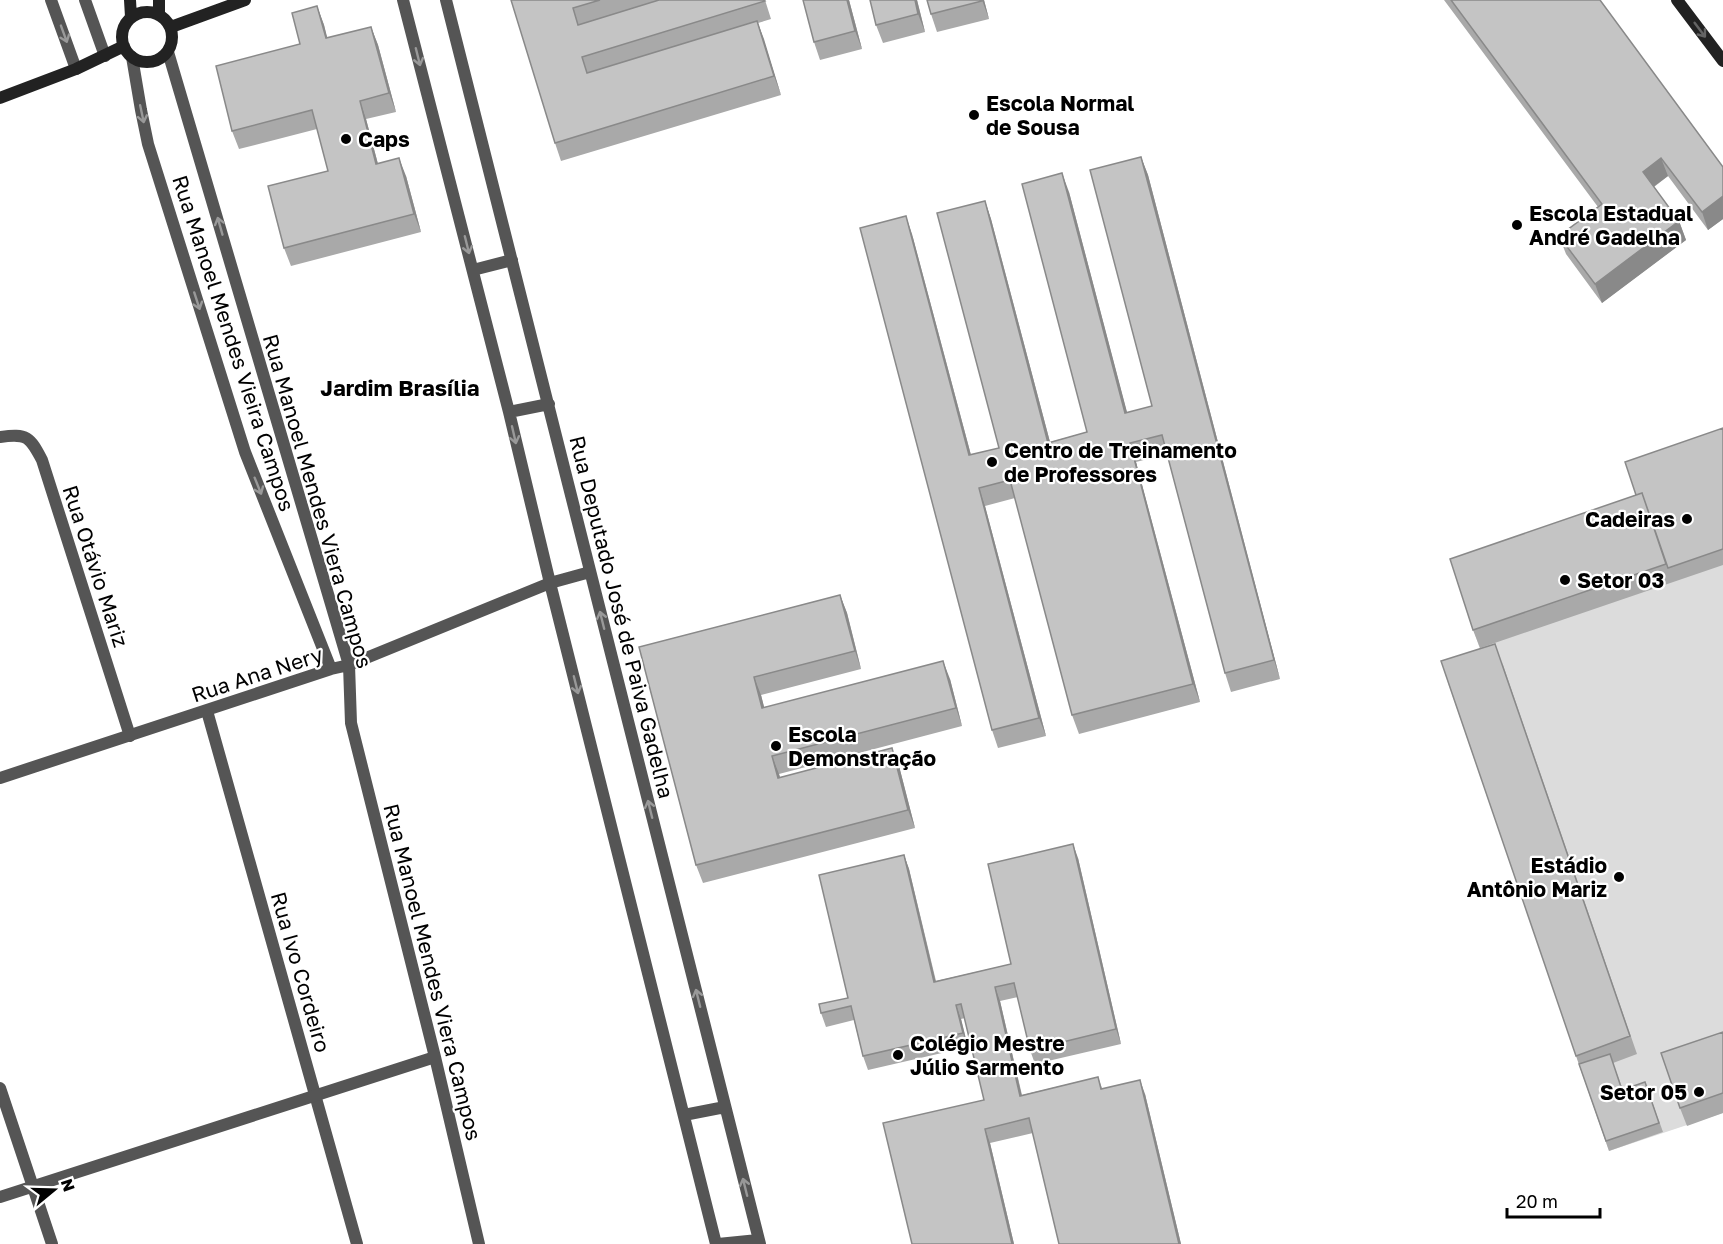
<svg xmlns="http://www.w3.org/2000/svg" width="1723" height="1244" font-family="'Golos Text',sans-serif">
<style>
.green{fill:#dcdcdc}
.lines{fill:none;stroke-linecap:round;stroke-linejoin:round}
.lane{stroke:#555;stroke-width:12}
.street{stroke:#555;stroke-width:12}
.secondary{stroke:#222;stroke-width:12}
.wall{fill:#a9a9a9}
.shaded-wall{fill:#898989}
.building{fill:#c4c4c4;stroke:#898989;stroke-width:1.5}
.oneway{stroke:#646464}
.oneway2{stroke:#999}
.poi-dot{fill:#000;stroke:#fff;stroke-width:2}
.labels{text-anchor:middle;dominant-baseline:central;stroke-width:4.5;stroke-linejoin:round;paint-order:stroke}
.poi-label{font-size:21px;font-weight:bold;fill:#000;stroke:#fff;text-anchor:start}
.street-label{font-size:21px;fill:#000;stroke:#fff}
.neighbourhood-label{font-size:22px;font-weight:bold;fill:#000;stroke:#fff}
</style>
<rect width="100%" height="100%" fill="#fff"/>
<path class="green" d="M1723,444V1113L1609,1151L1447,680L1486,667L1456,578L1642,514Z"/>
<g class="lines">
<path class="lane" d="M0,437C27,433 30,437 42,460L130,736
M207,711L357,1244"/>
<path class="street" d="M51,0L76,69
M85,0L105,56
M403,0L509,412L550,583L716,1244
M446,0L760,1244
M168,52L349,665L351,723L435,1057L479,1244
M132,57L141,110L148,144L245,452L331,669
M473,270L512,260
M509,412L549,404
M0,778L331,669L349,665L550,583L590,572
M0,1088L52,1244
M684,1115L725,1107
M0,1197L435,1057
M718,1244L758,1240"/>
<path class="secondary" d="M130,0L131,17
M1677,0L1723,61
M122 37a25 25 0 1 1 50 0a25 25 0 1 1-50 0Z
M159,14V0
M171,27L245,0
M0,98L76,69L124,46"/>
</g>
<path class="wall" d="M511,0H765L771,19L758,23L781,95L561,161L555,143Z
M803,0H849L862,49L820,60L814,42Z
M917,0L925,32L883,43L876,25Z
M927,0H984L989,19L937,32L931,14Z
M1444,0H1600L1723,167V219L1708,230L1668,176L1654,187L1679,221L1686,240L1602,303L1566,254L1559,236L1598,207Z
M317,6L324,25L327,38L371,27L378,45L396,112L366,119L378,164L406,176L421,232L291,266L284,248L328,171L317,129L239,149L232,131L300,44Z
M1141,157L1148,175L1280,679L1231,692L1225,673L1167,454L1136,462L1200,702L1079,734L1072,715L1015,498L985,506L1046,736L998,748L992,730L912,234L971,455L999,448L985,201L991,219L1050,442L1087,432L1069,192L1127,413L1152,406Z
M1723,428V565L1480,648L1473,630L1636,495Z
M840,595L847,613L861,669L761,695L764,707L950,679L962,726L779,774L780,777L899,766L915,828L703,883L696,865L639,647Z
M1502,662L1637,1054L1613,1063L1623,1090L1645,1082L1663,1132L1609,1151L1576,1056Z
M904,855L909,869L936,981L1011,964L1078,858L1121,1044L1035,1064L1030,1050L1018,997L1000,1001L1022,1095L1098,1077L1102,1088L1145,1094L1181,1244H1059L1033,1133L990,1143L1014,1244H912L984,1100L965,1018L961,1019L968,1047L868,1070L863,1056L854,1020L826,1027L821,1013L848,998Z
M1723,1032V1113L1687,1126L1680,1108Z"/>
<path class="shaded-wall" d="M847,0H849L862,49L855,31Z
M915,0H917L925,32L918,14Z
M982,0H984L989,19Z
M317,6L324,25L332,56L326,38Z
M757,21L764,39L781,95L774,76Z
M371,27L378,45L396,112L389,93Z
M360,101L366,119L383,183L376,164Z
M1141,157L1148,175L1280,679L1274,660Z
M399,158L406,176L421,232L414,214Z
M1661,158L1668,176L1649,190L1643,172Z
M1062,173L1069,192L1132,431L1125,413Z
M1723,196V219L1708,230L1702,212Z
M985,201L991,219L1055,461L1048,443Z
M906,216L912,234L976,474L969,455Z
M1679,221L1686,240L1602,303L1595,284Z
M1130,443L1136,462L1200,702L1193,684Z
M979,488L985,506L1046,736L1039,718Z
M840,595L847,613L861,669L855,651Z
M943,661L950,679L962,726L956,708Z
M754,677L761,695L769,726L762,708Z
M892,748L899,766L915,828L908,810Z
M772,756L779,774L785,796L778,778Z
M1073,844L1078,858L1121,1044L1116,1029Z
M904,855L909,869L939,996L934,982Z
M995,987L1000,1001L1025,1110L1020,1096Z
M956,1005L961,1019L968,1047L963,1033Z
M1140,1080L1145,1094L1181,1244H1179Z
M985,1129L990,1143L1014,1244H1012Z"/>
<path class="building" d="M511,0H600L573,8L578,25L659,0H764L765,1L582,57L587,73L757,21L774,76L555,143Z
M803,0H847L855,31L814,42Z
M870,0H915L918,14L876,25Z
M927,0H982V1L931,14Z
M1451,0H1600L1723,167V196L1702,212L1661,158L1643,172L1679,221L1595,284L1559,236L1602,204Z
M317,6L326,38L371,27L389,93L360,101L376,164L399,158L414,214L284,248L268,186L328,171L312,110L232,131L216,66L300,44L292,13Z
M1141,157L1274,660L1225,673L1162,435L1130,443L1193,684L1072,715L1010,480L979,488L1039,718L992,730L860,228L906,216L969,455L999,448L937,213L985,201L1048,443L1087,432L1022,184L1062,173L1125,413L1152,406L1090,170Z
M1723,428V549L1668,568L1642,493L1636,495L1625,462Z
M1642,493L1666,564L1473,630L1450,559Z
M840,595L855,651L754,677L762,708L943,661L956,708L772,756L778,778L892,748L908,810L696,865L639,647Z
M1495,644L1630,1036L1576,1056L1441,661Z
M1073,844L1116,1029L1030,1050L1014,983L995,987L1020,1096L1098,1077L1101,1089L1140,1080L1179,1244H1059L1029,1118L985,1129L1012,1244H912L883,1123L984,1100L961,1004L956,1005L963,1033L863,1056L851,1006L821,1013L819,1004L848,998L819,875L904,855L934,982L1011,964L988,864Z
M1723,1032V1093L1680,1108L1661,1053Z
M1610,1054L1622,1090L1645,1082L1659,1123L1606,1141L1579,1064Z"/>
<defs><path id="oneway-shaft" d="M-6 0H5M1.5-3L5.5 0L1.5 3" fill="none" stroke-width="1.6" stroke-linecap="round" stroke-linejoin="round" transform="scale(1.5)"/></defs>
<use class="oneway" href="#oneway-shaft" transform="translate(1700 30) rotate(53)"/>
<g class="oneway2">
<use href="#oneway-shaft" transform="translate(64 34) rotate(70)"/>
<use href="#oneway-shaft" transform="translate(418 57) rotate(76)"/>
<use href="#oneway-shaft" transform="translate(142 114) rotate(78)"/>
<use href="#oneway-shaft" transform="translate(220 226) rotate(-106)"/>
<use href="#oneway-shaft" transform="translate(467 245) rotate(76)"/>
<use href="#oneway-shaft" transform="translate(197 301) rotate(72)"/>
<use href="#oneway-shaft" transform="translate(514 435) rotate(77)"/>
<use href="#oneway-shaft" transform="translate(258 486) rotate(68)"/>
<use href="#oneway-shaft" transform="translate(602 620) rotate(-104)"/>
<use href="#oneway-shaft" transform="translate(576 685) rotate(76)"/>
<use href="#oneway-shaft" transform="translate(650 809) rotate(-104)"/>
<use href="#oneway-shaft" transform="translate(698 998) rotate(-104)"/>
<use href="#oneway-shaft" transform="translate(745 1187) rotate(-104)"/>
</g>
<g class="poi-dot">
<circle cx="974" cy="115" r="6"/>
<circle cx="346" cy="139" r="6"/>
<circle cx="1517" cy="225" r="6"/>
<circle cx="992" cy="462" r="6"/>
<circle cx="1687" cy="519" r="6"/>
<circle cx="1565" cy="580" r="6"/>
<circle cx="776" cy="746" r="6"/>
<circle cx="1619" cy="877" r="6"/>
<circle cx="898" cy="1055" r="6"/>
<circle cx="1699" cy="1092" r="6"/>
</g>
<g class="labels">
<g class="poi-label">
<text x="986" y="103">Escola Normal<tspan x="986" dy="24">de Sousa</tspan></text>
<text x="358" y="139">Caps</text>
<text x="1529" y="213">Escola Estadual<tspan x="1529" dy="24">André Gadelha</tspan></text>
<text x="1004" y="450">Centro de Treinamento<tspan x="1004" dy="24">de Professores</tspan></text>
<text x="1675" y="519" text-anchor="end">Cadeiras</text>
<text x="1577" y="580">Setor 03</text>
<text x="788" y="734">Escola<tspan x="788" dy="24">Demonstração</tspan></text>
<text x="1607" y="865" text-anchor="end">Estádio<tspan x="1607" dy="24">Antônio Mariz</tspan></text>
<text x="910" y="1043">Colégio Mestre<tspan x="910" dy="24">Júlio Sarmento</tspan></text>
<text x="1687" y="1092" text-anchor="end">Setor 05</text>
</g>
<g class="street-label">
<text transform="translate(234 343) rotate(72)">Rua Manoel Mendes Vieira Campos</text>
<text transform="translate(318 501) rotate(74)">Rua Manoel Mendes Viera Campos</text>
<text transform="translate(96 566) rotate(72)">Rua Otávio Mariz</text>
<text transform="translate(622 617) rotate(76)">Rua Deputado José de Paiva Gadelha</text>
<text transform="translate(257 674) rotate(-18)">Rua Ana Nery</text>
<text transform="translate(301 972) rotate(74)">Rua Ivo Cordeiro</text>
<text transform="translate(433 972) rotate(76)">Rua Manoel Mendes Viera Campos</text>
</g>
<g class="neighbourhood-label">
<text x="400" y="387">Jardim Brasília</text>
</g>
</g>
<g transform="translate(54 1190) rotate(71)" stroke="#ffffff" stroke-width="4.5" paint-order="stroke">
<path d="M0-4.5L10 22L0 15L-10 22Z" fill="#000000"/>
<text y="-9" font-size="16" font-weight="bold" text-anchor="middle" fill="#000000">N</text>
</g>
<path d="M1507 1208v9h93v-9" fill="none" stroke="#000000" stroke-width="3"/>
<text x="1516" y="1208" font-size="18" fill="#000000" stroke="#ffffff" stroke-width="4.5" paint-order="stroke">20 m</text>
</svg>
